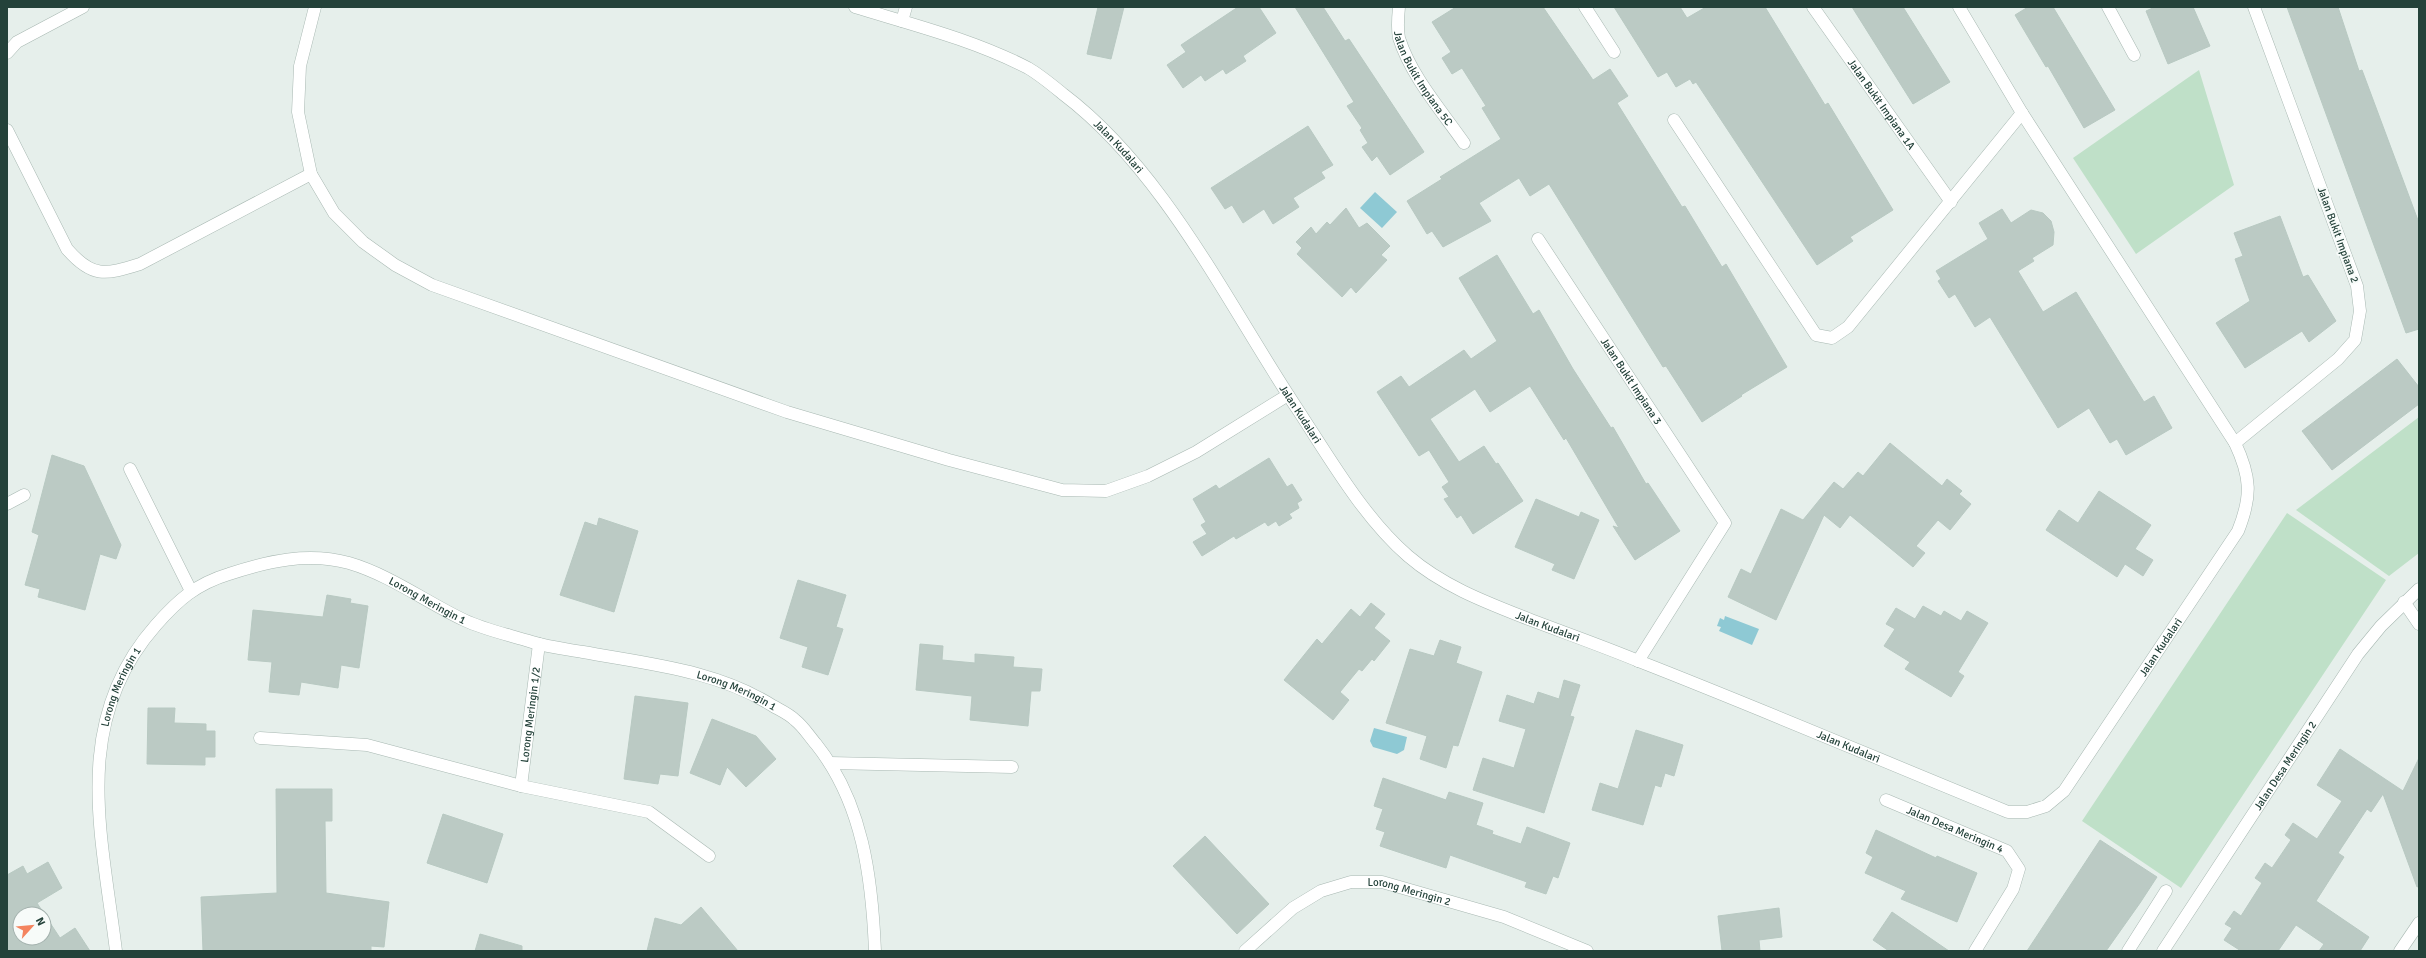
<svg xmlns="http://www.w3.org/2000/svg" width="2426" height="958" font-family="Signika,sans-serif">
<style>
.green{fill:#bfe0c8}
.water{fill:#8ec9d4}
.building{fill:#bbcac4;stroke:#b8c9c2;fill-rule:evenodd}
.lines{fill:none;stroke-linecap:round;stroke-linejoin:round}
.street-casing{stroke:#a8b8b2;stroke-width:13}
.street{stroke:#fff;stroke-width:12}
.labels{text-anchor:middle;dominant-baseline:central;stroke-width:4;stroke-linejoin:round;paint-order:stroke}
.street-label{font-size:11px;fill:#24423a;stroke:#f7fbf9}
</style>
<rect width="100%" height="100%" fill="#e6efeb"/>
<path class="green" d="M2199,70L2234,185L2136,254L2073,158Z
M2419,417V553L2389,576L2296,510Z
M2287,513L2386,580L2181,888L2082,821Z"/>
<path class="water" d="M1375,192L1397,212L1382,228L1360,208Z
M1725,616L1759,629L1752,645L1719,631L1721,627L1717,626L1720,618L1724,620Z
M1374,728L1407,737L1404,750L1397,754L1373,747L1370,741Z"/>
<path class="building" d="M1098,7H1124L1111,59L1087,54Z
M1238,7H1259L1276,33L1243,56L1246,61L1226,74L1223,69L1205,81L1201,75L1183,88L1167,65L1186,52L1181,45Z
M1295,7H1323L1345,41L1349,39L1424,152L1390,175L1377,156L1372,161L1362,147L1368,143L1360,130L1362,128L1347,106L1354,102Z
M1456,7H1543L1593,80L1610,69L1628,96L1617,103L1682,207L1685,206L1722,267L1726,264L1787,367L1741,395L1742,396L1702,422L1666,366L1663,367L1549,184L1530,196L1519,178L1479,203L1491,221L1443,247L1432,231L1427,234L1407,201L1442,179L1440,177L1501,139L1482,108L1486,106L1462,68L1452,74L1442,58L1451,52L1432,22Z
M1614,7H1680L1687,18L1706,7H1765L1825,105L1828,103L1893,210L1850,237L1853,241L1817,265L1696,82L1693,84L1690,79L1676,87L1667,72L1658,77Z
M1852,7H1903L1950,82L1913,104Z
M2028,7H2053L2115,110L2084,128L2048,66L2046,67L2015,15Z
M2155,7H2193L2210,46L2168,64L2146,11Z
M2287,7H2338L2359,71L2362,70L2419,223V329L2406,333Z
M1308,126L1333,165L1321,172L1325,178L1293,198L1299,207L1273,224L1264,209L1243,223L1232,205L1225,209L1211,188Z
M1346,208L1359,228L1367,223L1390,246L1381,255L1387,260L1356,293L1351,287L1342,297L1297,254L1302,248L1296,242L1311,227L1316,234L1327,222L1330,225Z
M2002,209L2011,223L2031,210L2043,213L2051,221L2054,232L2053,245L2032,258L2034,261L2018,271L2043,312L2076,292L2144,402L2154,396L2172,428L2126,455L2117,439L2110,443L2089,408L2058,428L1990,317L1975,327L1955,294L1949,298L1938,281L1941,279L1936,271L1988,239L1979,223Z
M2280,216L2303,277L2308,275L2336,321L2309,342L2302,331L2245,368L2216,323L2250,301L2235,259L2243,256L2234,233Z
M1497,255L1533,314L1539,310L1573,369L1611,428L1613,427L1646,484L1648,483L1680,531L1635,560L1613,526L1619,528L1566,438L1564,440L1530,386L1490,412L1475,389L1430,419L1459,462L1484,446L1496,464L1498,463L1523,501L1473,534L1461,515L1457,518L1444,499L1449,497L1442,487L1449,482L1429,450L1419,456L1377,392L1401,376L1409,387L1464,350L1471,359L1497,341L1459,278Z
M2397,359L2419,387V404L2332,470L2302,431Z
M1890,443L1942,486L1947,479L1962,491L1959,494L1971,504L1950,530L1938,520L1916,546L1925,553L1913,567L1850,515L1840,528L1824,515L1776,620L1728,597L1741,569L1751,574L1781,509L1803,520L1834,482L1843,489L1858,472L1863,476Z
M52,455L84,466L121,545L116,559L100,554L85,610L38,597L40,589L25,585L39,535L32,532Z
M1269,458L1287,487L1292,484L1302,500L1297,503L1299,508L1289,514L1292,518L1279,526L1276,521L1268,526L1265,522L1236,539L1234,536L1202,556L1193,542L1207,534L1201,525L1206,522L1193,499L1216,485L1219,489Z
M2099,491L2151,525L2135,549L2153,560L2143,576L2125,564L2117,577L2046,530L2059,510L2078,523Z
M1536,499L1579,517L1581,512L1599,520L1574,579L1552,570L1555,564L1515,547Z
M599,518L638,531L614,612L560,595L585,522L597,526Z
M798,580L846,595L836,627L843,629L828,675L802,667L808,647L780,638Z
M327,595L351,599L350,603L368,606L359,668L341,665L338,688L301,682L299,695L269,692L272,662L248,660L253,610L323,617Z
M1371,603L1385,614L1374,628L1390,641L1374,661L1372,659L1362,671L1359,669L1340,692L1349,700L1333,720L1284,680L1317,639L1322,644L1351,609L1360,617Z
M1923,606L1941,616L1944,611L1961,621L1967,611L1988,623L1958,672L1964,676L1951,697L1905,669L1910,662L1884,646L1895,629L1886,624L1896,608L1915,619Z
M1440,640L1461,647L1456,663L1482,672L1458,746L1453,745L1446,768L1420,759L1427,736L1386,723L1410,649L1434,656Z
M920,644L943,646L942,660L975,663V654L1014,657L1013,667L1042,669L1040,691H1031L1028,726L970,720L972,696L916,690Z
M1564,680L1580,685L1570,716L1574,717L1544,813L1473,790L1483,758L1514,768L1526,729L1499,721L1507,695L1534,704L1538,692L1559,699Z
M635,696L688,703L678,776L660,774L658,784L624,779Z
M148,708H175L174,723L206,724V731H215V757H205V765L147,764Z
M712,719L756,736L776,759L746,787L727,767L720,785L690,773Z
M1636,730L1683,745L1674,776L1665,773L1661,787L1655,785L1643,825L1592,810L1600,783L1618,789Z
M2340,749L2403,791L2419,758V886L2417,887L2383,794L2371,812L2367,809L2338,853L2344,857L2316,901L2369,937L2360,951H2319L2324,944L2296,925L2278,951H2241L2224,940L2232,928L2225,924L2234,911L2241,916L2262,883L2255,878L2265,863L2272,868L2291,840L2285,835L2293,823L2317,839L2342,801L2317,785Z
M1383,778L1446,800L1449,792L1483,803L1476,825L1493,831L1492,834L1521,844L1527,827L1570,843L1558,878L1553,876L1546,894L1525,887L1527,882L1450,855L1446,868L1380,846L1385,832L1376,829L1383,809L1374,806Z
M276,789H332V821H325L326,893L389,902L384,947L371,946V951H203L201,897L277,893Z
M443,814L503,834L487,883L427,863Z
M1876,830L1936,858L1937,856L1977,873L1957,922L1901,899L1906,891L1865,873L1873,857L1866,853Z
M1205,836L1269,904L1237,934L1173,866Z
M2100,840L2157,877L2140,903L2106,951H2027Z
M48,862L62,888L37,903L60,938L75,928L90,951H7V875L23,866L27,874ZM20,914H44V938H20Z
M701,907L738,951H647L655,918L681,925Z
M1779,908L1782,937L1759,940L1760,951H1722L1718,916Z
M1892,912L1949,951H1889L1873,940Z
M480,934L522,946V951H475Z"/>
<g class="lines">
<defs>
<g id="street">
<path d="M315,7L300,66L298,112L311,174L334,213L363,242L395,265L432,285L787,412L949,460L1062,490L1106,491L1148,476L1196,452L1288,395"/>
<path id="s1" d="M855,7C914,25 974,40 1028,68C1040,75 1052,85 1063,94C1165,171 1228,305 1298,410C1330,459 1364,518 1408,556C1444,587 1488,603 1531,620C1568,634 1605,647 1641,662C1764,710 1885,762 2008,812H2027L2046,806L2064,791L2238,531C2252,496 2251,477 2235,443L2022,113L1959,7"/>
<path id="s2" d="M1399,7C1398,17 1397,28 1399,38C1411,76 1441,110 1464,143"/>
<path d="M1585,7L1614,52"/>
<path id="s3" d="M1813,7L1951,202"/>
<path d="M2108,7L2134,55"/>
<path d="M902,21L906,7"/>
<path d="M7,53L17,42L83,7"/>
<path d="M1674,120L1816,335L1832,338L1848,327L2022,113"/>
<path d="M7,130L67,249C92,278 105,275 140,264L311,174"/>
<path id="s4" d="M1538,239L1725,523L1638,661"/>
<path d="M2235,443L2338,359L2355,340L2360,311L2357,286L2254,7"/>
<path d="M130,469L191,591"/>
<path d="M7,504L24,495"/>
<path d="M2404,602L2419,624"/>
<path d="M260,738L367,745L521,786L649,812L709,856"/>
<path d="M830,763L1012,767"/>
<path id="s5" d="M521,786L539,644"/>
<path id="s6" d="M1886,800L2007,851L2019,869L2013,889L1975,951"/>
<path id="s7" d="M116,951C102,835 70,722 156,625C178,600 196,584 229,574C268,561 308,552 349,563C390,575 426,602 464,620C485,630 510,635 532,642C548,647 566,649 583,652C648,664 716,670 773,706C780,710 789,714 795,720C803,726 809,736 816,744C863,803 872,878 875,951"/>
<path id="s8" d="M1245,951L1293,908L1321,891L1351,882H1382L1504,917L1587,951"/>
<path d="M2128,951L2166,891"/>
<path id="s9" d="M2163,951L2358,654L2381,626L2419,589"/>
<path d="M2400,951L2419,923"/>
</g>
</defs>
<use href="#street" class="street-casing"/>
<use href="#street" class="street"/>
</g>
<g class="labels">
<g class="street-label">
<text stroke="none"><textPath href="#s2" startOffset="78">Jalan Bukit Impiana 5C</textPath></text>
<text stroke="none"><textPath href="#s3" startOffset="119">Jalan Bukit Impiana 1A</textPath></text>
<text stroke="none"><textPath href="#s1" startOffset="304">Jalan Kudalari</textPath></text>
<text transform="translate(2338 235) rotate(70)">Jalan Bukit Impiana 2</text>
<text stroke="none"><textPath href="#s4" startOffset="170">Jalan Bukit Impiana 3</textPath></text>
<text stroke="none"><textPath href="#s1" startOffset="628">Jalan Kudalari</textPath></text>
<text stroke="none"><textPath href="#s7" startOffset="641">Lorong Meringin 1</textPath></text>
<text stroke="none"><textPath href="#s1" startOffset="964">Jalan Kudalari</textPath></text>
<text stroke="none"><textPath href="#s1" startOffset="1696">Jalan Kudalari</textPath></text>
<text stroke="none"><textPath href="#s7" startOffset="269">Lorong Meringin 1</textPath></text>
<text stroke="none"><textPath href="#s7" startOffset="965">Lorong Meringin 1</textPath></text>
<text stroke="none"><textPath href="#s5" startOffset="72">Lorong Meringin 1/2</textPath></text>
<text stroke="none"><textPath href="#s1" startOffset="1288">Jalan Kudalari</textPath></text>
<text stroke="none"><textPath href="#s9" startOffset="222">Jalan Desa Meringin 2</textPath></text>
<text stroke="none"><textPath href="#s6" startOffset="75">Jalan Desa Meringin 4</textPath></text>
<text stroke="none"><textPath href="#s8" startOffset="188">Lorong Meringin 2</textPath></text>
</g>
</g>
<rect width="2426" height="958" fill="none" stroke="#24423a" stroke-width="16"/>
<g transform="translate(32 926) rotate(63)"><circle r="19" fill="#f7fbf9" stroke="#a3b1ad"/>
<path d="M0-3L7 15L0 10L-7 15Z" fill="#f4845f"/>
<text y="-6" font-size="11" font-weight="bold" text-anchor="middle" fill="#24423a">N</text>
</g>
</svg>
